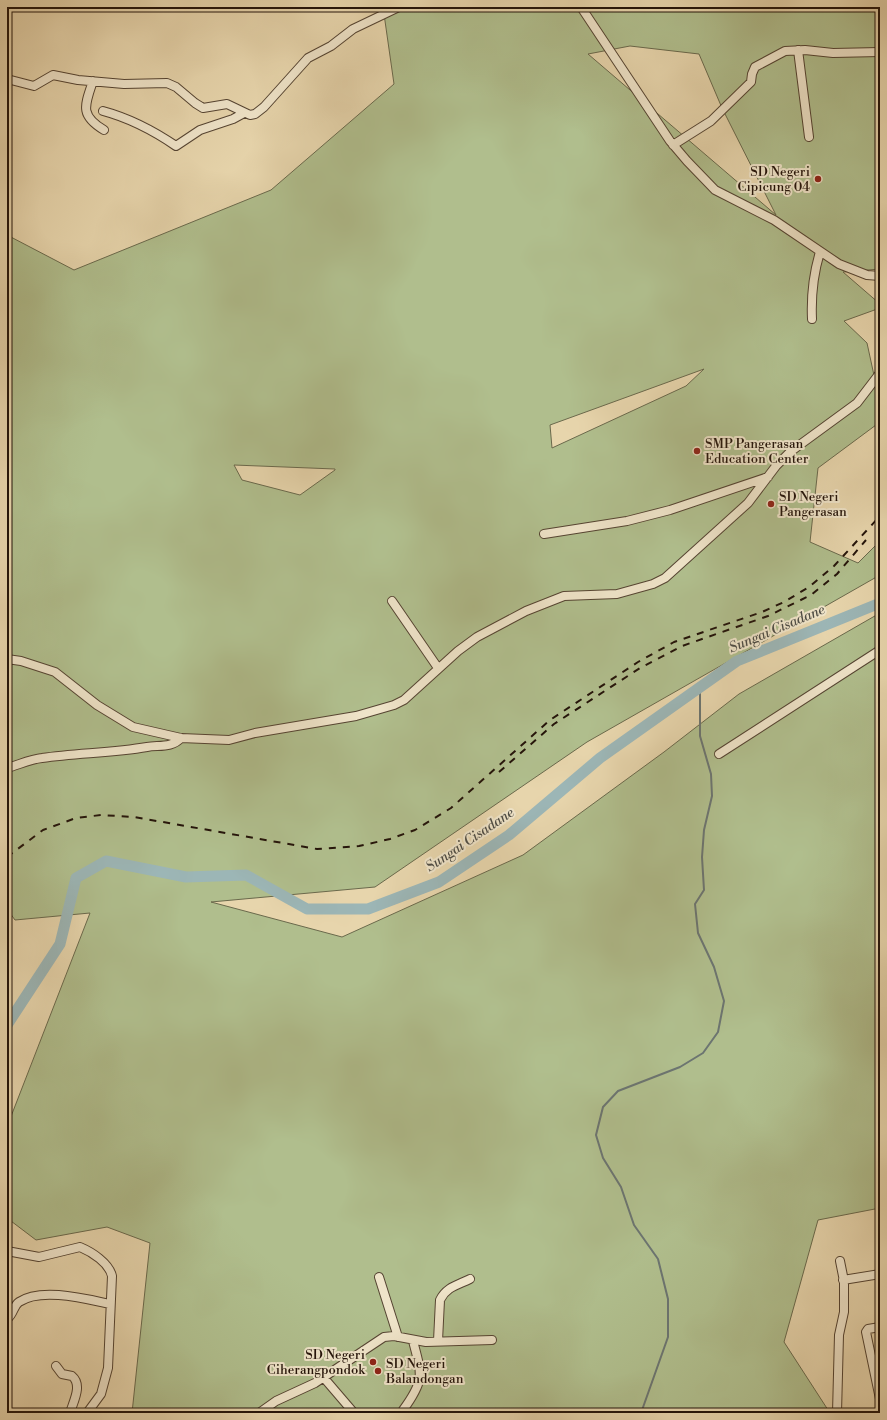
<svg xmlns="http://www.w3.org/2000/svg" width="887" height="1420" font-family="'Libre Bodoni',serif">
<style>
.green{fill:#b0be8d;stroke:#6a694c;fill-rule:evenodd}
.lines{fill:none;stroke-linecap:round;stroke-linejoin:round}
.stream{stroke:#6c7571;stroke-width:2}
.river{stroke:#9cb6b6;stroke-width:11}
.minor-casing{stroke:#554432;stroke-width:10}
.minor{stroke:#efe4c9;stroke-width:8}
.rail{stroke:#24140a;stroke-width:2;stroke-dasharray:7 7;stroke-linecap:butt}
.poi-dot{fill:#8f2418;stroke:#efe4c9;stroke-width:1.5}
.labels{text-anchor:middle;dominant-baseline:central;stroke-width:4;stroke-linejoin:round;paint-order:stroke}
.poi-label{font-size:13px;fill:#24140a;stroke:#efe4c9;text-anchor:start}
.water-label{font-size:14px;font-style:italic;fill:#4e4d46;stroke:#efe4c9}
</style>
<rect width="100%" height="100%" fill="#e7d5ac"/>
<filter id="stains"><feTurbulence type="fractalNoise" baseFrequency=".005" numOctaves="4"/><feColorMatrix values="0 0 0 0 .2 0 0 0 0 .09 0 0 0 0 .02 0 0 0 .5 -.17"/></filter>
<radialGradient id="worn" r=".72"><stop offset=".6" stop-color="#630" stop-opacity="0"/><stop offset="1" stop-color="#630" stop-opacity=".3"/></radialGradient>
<path class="green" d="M383,7H880V269L843,272L880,304V308L844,321L867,343L880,403V422L818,468L810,542L858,563L880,541V575L587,742L375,887L211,902L342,937L523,855L664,752L739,694L880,613V1208L818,1220L784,1342L830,1413H132L150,1243L107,1227L36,1240L7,1218V1121L10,1119L90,913L15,920L7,909V235L74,270L271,190L394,84ZM630,46L699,54L722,108L776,215L588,54ZM704,369L686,386L552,448L550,425ZM234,465L335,469V470L300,495L242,480Z"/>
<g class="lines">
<path class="stream" d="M641,1413L668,1337V1299L658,1259L634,1225L621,1187L603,1158L596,1135L603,1107L618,1091L680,1067L703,1053L718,1032L724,1001L714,967L698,933L695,904L704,890L702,857L704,830L712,796L711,774L700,736V686"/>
<path class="river" d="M7,1025L60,944L76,878L106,861L186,877L246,875L307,909H368L439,882L509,835L600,758L737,661L880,603"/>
<defs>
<path id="minor" d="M581,7L670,141L687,161L715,190L774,220L839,264L867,275L880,276
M798,50L809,137
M7,79L34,86L53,75L78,80L124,84L167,83L176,87L195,103L203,108L227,104L250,115L255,114L264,107L308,58L331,46L353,29L399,7
M93,81C85,105 79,115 104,130
M103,111C129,118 154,131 176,146L200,130L233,119L244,113
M673,145L711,121L751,82L752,74L755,67L785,51L805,50L833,53L880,52
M812,319C811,296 813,275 820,252
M544,534L627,521L670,510L768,477
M392,601L438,668
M7,659L21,661L55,672L97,705L133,727L181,738L229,740L255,733L356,716L394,705L404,700L458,651L477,637L526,611L564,596L617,594L653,584L665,578L748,503L776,466L790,452L857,403L880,373
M719,754L880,650
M7,768C18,765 31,759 42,758C77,753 112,753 147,747C159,745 172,748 181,738
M7,1251L39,1257L80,1247C92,1252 109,1263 112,1276L108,1368L101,1394L87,1413
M379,1277L398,1337
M843,1280L880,1274
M7,1319C14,1314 13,1306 19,1302C41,1287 86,1299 110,1304
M880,1327L868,1329L866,1332L880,1399
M438,1341L440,1300C446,1287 458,1285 470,1279
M56,1366L62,1374L72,1376C83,1385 73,1402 70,1413
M324,1378L354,1413
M403,1410C425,1380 422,1375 413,1341
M259,1413L276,1401L315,1383L384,1337L394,1336L426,1342L492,1340
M837,1413L839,1335L844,1312V1281L840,1261"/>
</defs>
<use href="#minor" class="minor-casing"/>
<use href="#minor" class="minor"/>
<path class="rail" d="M499,772L554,724L640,668L682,646L768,616L811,595L837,574L866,540
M7,857L43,830L76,818L101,815L134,817L317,849L359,846L390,839L415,830L451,808L550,720L638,662L674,642L762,612L784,602L809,587L834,566L880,516"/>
</g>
<g class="poi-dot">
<circle cx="818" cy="179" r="4"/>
<circle cx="697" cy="451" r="4"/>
<circle cx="771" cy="504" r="4"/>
<circle cx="373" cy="1362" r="4"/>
<circle cx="378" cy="1371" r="4"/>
</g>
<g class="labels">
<g class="poi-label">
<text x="810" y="172" text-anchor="end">SD Negeri<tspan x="810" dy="15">Cipicung 04</tspan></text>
<text x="705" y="444">SMP Pangerasan<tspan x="705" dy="15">Education Center</tspan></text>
<text x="779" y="497">SD Negeri<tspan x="779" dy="15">Pangerasan</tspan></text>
<text x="365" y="1355" text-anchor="end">SD Negeri<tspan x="365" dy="15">Ciherangpondok</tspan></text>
<text x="386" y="1364">SD Negeri<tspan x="386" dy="15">Balandongan</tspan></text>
</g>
<g class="water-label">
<text transform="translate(777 629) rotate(-23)">Sungai Cisadane</text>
<text transform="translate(470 840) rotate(-34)">Sungai Cisadane</text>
</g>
</g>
<rect width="887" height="1420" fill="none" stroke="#e7d5ac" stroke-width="24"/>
<rect x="8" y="8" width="871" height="1404" fill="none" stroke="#24140a" stroke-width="2"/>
<rect x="12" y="12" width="863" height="1396" fill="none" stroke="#24140a"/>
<rect width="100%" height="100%" filter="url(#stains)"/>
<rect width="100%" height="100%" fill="url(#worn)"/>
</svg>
